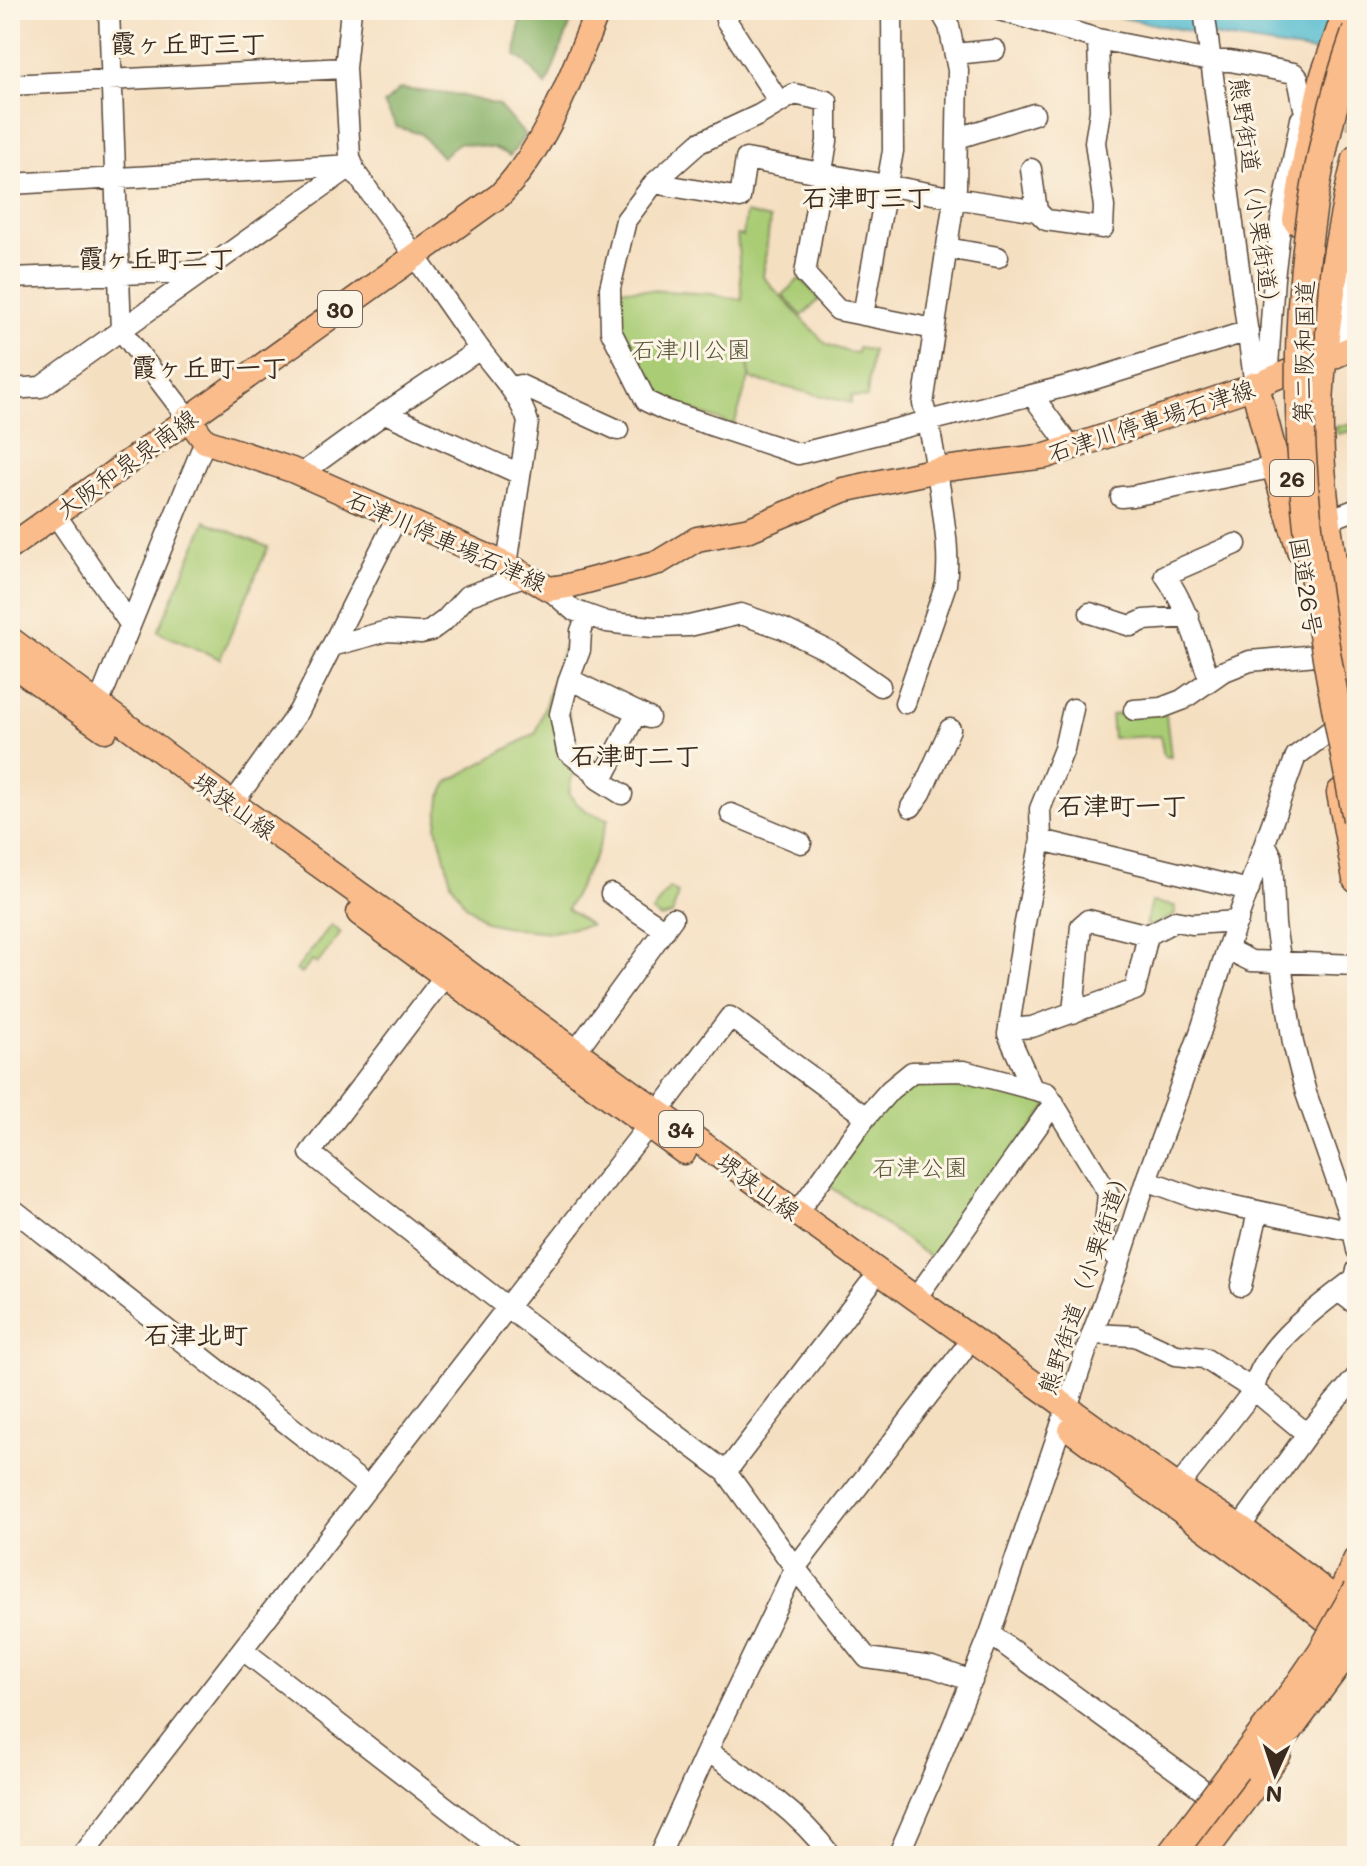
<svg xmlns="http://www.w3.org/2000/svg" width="1367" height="1866" font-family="Mali,'Klee One',sans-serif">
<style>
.green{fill:#a9cc75;stroke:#727b4a;stroke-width:2}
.forest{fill:#86b066;stroke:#606d42;stroke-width:2}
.water{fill:#53bbd0;stroke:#477277;stroke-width:2}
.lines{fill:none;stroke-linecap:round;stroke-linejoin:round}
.minor-tunnel{stroke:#d0bba0;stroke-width:20;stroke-dasharray:20 10;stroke-linecap:butt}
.minor-casing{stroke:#574536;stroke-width:23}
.major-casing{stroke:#574536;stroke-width:27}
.highway-casing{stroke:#574536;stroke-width:31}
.minor{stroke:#fff;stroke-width:20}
.major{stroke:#fabc8b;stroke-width:24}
.highway{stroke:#fabc8b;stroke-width:28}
.highway-bridge-casing{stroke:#574536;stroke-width:31;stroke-linecap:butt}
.highway-bridge{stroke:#fabc8b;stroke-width:28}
.labels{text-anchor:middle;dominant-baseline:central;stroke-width:6;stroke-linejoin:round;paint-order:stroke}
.shield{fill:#fcf5e5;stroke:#75675a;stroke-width:2}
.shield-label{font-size:22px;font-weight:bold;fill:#3b2a1e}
.street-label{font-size:24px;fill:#3b2a1e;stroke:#fcf5e5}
.park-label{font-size:24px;fill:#565234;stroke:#fcf5e5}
.neighbourhood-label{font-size:26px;font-weight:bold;fill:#3b2a1e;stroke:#fcf5e5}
</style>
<rect width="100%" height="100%" fill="#fcf5e5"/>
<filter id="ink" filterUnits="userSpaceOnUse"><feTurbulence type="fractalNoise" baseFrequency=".0125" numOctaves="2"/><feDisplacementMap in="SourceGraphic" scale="16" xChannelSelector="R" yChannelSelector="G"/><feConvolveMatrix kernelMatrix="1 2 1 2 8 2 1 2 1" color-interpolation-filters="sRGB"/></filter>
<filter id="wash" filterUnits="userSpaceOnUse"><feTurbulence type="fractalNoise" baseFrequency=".006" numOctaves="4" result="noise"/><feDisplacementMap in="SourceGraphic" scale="32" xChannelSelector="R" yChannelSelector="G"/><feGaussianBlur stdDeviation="1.8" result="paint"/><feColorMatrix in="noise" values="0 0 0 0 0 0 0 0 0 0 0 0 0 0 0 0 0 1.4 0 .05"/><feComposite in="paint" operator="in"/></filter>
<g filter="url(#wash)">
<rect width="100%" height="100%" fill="#f5dfc1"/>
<path class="green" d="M746,213L770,219L763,277L826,344L848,352L857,353L858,348L872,350L867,398L851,396V403L751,379L748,361L749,378L734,425L653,397L619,331L615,288L711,294L742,300L737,235L743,236Z
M800,278L820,299L802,316L783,295Z
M1356,422L1357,456L1351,431L1338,434L1336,427Z
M206,521L268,547L220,659L158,632Z
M573,619L578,620L563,677L577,767L571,780L569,794C579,809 591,814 608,819L596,854L567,909L590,925L552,932L518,929L486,922L464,903L451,882L437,827L440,798L449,781L536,733Z
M1160,710L1166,715L1171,757L1164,756L1160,736L1113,738L1111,715Z
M669,888L678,893L672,915L661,918L652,912Z
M1151,902L1175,906V915L1153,926L1146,925Z
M331,925L341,933L317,964L312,961L301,974L296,970Z
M962,1076L1049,1104L936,1261L824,1182L870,1119L913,1078Z"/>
<path class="forest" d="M521,10H576L546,86L527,63L516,56Z
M400,89L459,95L498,105L525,135L510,156L494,148L458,143L442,157L421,134L397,127L384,104Z"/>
<path class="water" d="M1083,10H1357V61L1309,51L1224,38Z"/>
</g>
<g filter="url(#ink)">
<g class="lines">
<path class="minor-tunnel" d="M1318,111L1357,121"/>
<defs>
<path id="minor" d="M109,10L121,330L188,418
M351,10L345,68L350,157L355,172C397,229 437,288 477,345C495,371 519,392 528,422L507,565
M731,10L726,20L779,102
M999,10L1098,39L1210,61H1230L1294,73L1298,78L1304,108L1309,109
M1204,10L1255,386
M955,54L995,50
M10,85L345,68
M958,138L1034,114
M654,183L740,198L746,159L955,198L1037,211L1031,169
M10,184L353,165
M1037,211L1046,220L1103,228L1104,207L1095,142L1100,111L1098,39
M947,248L998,257
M10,278L205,271
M863,315L893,151L892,10
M934,329L838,310L805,274L827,141V101L794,94L759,115L699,143L654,183L626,220L610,288L611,331L646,401L665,410L798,454L1091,380L1248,331
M1343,352L1357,231
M1267,381L1274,278L1281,220L1301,119
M511,388L520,385L618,430
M10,389L41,387L353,165
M1032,395L1071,448
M385,413L520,474
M301,474L385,413L480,349
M1121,497L1132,496L1276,467
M55,514L130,624
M1326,521L1357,509
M549,589L573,610L607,622L623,624L653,627L689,626L741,614L784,629L831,652L880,686
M1090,613L1131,626L1144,620L1189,617
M587,615L581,631L580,650L569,679L560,714L567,751L593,771L598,779L622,794
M332,646L387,631L421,633L430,631L445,620L467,596L524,576
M569,679L649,718
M1210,680C1195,642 1189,610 1165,575L1236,544
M96,703L102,695L205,441
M905,703L946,584C950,552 944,522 940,490C935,462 932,432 923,404L956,187L958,70L949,26L940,10
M1134,710L1161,708L1182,700L1222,672L1250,661L1317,655
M602,780L637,712
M233,803L299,711L397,517
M911,807L921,793L950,729
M731,814L801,843
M1041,840L1249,890
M1266,845L1272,857L1275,925L1293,1043L1306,1093L1352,1224L1357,1250
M611,894L665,930
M1227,949L1251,961L1357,965
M444,977L310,1153L507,1307L726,1472L795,1568L867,1658L932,1667L972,1681
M1073,1013L1081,926L1088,920L1148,935
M1009,1029L1032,1027L1135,990L1148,935L1175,921L1192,924L1238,921
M576,1051L673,918
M1032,1088L1008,1034L1024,928L1041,840L1040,809L1064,749L1073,709
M866,1117L890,1090L912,1072L964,1071L1047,1093L1108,1193L1103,1246L1120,1260
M1146,1180L1196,1198L1353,1231
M10,1207L368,1487
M1241,1286L1258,1212
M1338,1291L1357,1305
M916,1298L1054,1103
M1092,1334L1135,1336L1176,1355L1204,1358L1254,1390L1307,1434
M726,1472L869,1285
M1178,1487L1254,1390C1261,1345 1321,1305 1355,1278L1357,1270
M1240,1527L1307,1434L1357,1376
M990,1634L1210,1795
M243,1650L509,1856
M707,1751C752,1781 799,1812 831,1856
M82,1856L648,1126L730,1017L866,1117L797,1213
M659,1856L707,1751L795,1568L962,1352
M898,1856L933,1775L990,1634L1092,1334L1120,1260L1146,1180L1200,1033L1227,949L1296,756L1330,731"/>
<path id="major" d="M188,418L205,441L292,470L507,565L549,589L568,586L659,562L697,539L750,529L843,490L937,470L1046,456L1255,386L1286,373L1321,362L1357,346
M10,547L500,195C549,143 571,75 598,10
M10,639L188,771L418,936L797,1213L1178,1487L1240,1527L1352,1611
M10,663L105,730
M359,913L684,1152
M1071,1430L1294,1594L1330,1623L1348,1633"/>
<path id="highway" d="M1357,159C1346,200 1339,243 1332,285C1325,334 1318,381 1319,431C1322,521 1340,609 1357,697
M1297,220L1308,153L1325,75L1348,10
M1255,386L1276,467L1301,550
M1341,793L1357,879
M1334,1613L1357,1561
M1200,1856L1277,1753"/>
</defs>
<use href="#minor" class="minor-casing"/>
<use href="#major" class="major-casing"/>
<use href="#highway" class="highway-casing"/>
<use href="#minor" class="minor"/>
<use href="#major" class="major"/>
<use href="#highway" class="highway"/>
<defs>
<path id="highway-bridge" d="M1357,30C1298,193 1289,373 1310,544C1321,636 1340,728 1357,819
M1259,1770L1338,1663L1357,1631
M1170,1856L1300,1684L1322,1652L1357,1590"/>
</defs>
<use href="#highway-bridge" class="highway-bridge-casing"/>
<use href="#highway-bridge" class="highway-bridge"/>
</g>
</g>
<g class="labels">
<g class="shield">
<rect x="318" y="291" width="44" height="36" rx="6"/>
<rect x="1270" y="460" width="44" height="36" rx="6"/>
<rect x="659" y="1111" width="44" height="36" rx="6"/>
</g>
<g class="shield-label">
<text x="340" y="309">30</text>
<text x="1292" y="478">26</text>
<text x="681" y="1129">34</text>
</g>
<g class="street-label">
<text transform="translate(1256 196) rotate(82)">熊野街道（小栗街道）</text>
<text transform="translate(1303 352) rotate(-89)">第二阪和国道</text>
<text transform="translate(1151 420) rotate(-18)">石津川停車場石津線</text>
<text transform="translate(126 463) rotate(-36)">大阪和泉泉南線</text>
<text transform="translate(447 540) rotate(24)">石津川停車場石津線</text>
<text transform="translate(1307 586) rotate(81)">国道26号</text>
<text transform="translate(235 805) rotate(36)">堺狭山線</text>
<text transform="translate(759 1186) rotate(36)">堺狭山線</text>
<text transform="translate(1084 1280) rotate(-71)">熊野街道（小栗街道）</text>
</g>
<g class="park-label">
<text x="691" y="348">石津川公園</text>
<text x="920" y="1166">石津公園</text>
</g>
<g class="neighbourhood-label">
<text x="188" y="43">霞ヶ丘町三丁</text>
<text x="867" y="197">石津町三丁</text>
<text x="156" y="258">霞ヶ丘町二丁</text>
<text x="209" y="367">霞ヶ丘町一丁</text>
<text x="635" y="755">石津町二丁</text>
<text x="1122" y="805">石津町一丁</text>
<text x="196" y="1334">石津北町</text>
</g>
</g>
<rect width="1367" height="1866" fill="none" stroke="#fcf5e5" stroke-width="40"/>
<g transform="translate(1275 1774) rotate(183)" stroke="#fcf5e5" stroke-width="6" paint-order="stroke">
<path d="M0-6L14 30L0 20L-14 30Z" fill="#3b2a1e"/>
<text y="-12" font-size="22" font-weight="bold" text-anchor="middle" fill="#3b2a1e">N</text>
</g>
</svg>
